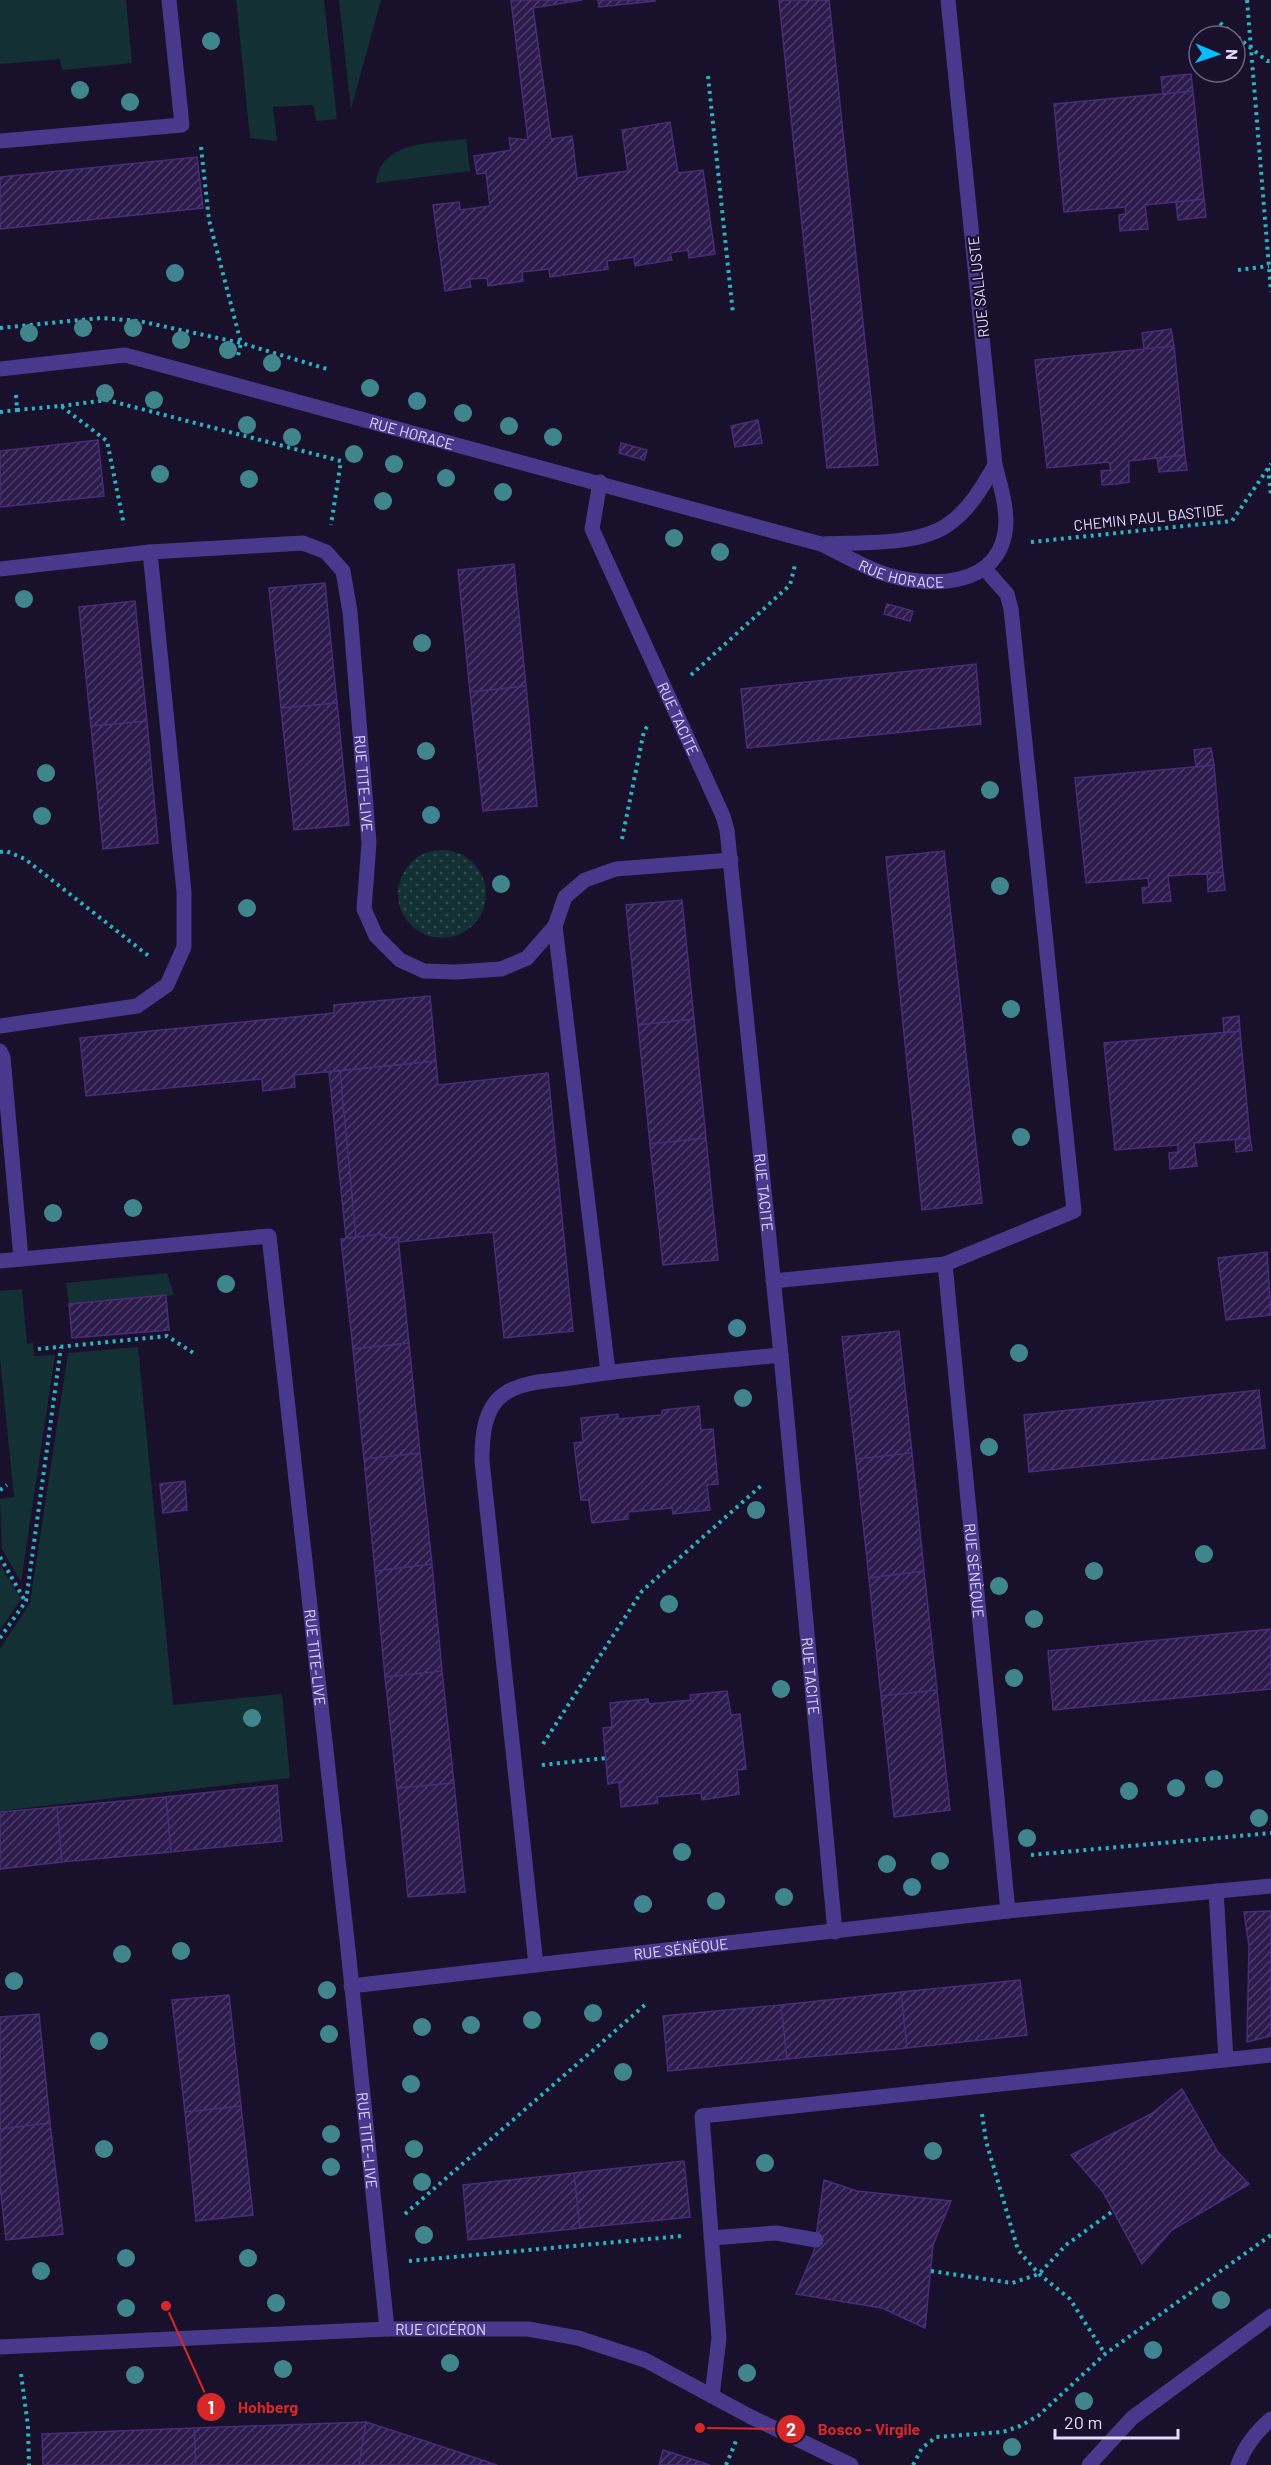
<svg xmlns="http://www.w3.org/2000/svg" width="1271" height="2465" font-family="Barlow,sans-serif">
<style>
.grass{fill:#133135}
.park{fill:url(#park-dots)}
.building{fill:url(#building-hatch);stroke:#482c7a;stroke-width:1.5}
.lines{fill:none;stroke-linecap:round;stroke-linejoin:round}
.path{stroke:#2cb3c1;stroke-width:4;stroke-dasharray:3 4.5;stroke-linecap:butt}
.service{stroke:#49398c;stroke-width:15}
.minor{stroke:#49398c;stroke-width:15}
.tertiary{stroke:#49398c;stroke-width:15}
.tree{fill:#40858b}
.labels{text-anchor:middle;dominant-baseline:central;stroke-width:4.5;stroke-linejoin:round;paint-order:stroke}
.street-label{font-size:15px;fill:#e4daff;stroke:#19102b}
.leader{fill:none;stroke:#d62828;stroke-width:2}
.callout-dot{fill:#d62828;stroke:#19102b;stroke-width:2}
.mark-label{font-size:18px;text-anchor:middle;font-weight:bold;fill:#fff}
.callout-label{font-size:16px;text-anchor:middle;font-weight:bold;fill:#d62828;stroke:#19102b;stroke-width:4.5;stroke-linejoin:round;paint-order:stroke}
</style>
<defs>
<pattern id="park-dots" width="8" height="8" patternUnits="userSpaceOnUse" patternTransform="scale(1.5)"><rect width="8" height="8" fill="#133135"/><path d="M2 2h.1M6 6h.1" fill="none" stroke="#354e53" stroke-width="1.8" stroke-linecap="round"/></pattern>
<pattern id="building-hatch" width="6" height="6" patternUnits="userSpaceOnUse" patternTransform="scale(1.5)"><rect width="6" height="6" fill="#2d1b4d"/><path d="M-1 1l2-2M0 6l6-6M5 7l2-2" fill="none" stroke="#4b3c68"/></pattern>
</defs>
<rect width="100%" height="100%" fill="#19102b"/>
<path class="grass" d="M0,0H126L132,63L62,70L60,59L0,64Z
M236,0H324L337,119L316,121L313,105L273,107L277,141L250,138Z
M339,0H381L351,109Z
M466,139L470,171L376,183C381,140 431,144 466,139Z
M167,1273L174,1295L69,1304L66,1283Z
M22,1289L27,1344L33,1343L34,1356L55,1355L21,1582L2,1549L0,1499L14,1497L0,1359V1291Z
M138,1347L173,1705L282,1694L290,1778L0,1811V1649L30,1603L68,1353Z
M0,1565L21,1599L0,1630Z"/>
<path class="park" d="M398 894a44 44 0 1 1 88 0a44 44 0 1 1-88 0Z"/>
<path class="building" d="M511,0H582L533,8L551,139L572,136L577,178L628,171L622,130L670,122L678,173L703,170L715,254L689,258L688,250L670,253L672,260L635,266L634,257L607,261L608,269L550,277L549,269L522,272L523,281L488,286L487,278L469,279L471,287L445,291L433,205L459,202L460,210L490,206L486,173L477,174L474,156L511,150L509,138L528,140Z
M598,0H655V1L599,7Z
M779,0H829L878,465L827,468Z
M1191,74L1193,91L1163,94L1161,77Z
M1193,91L1204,199L1145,205L1148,229L1132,230L1120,231L1119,215L1126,214L1125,207L1064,212L1054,104Z
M197,157L203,208L0,229V177Z
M1204,199L1206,217L1178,220L1176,202Z
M1171,329L1174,346L1144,349L1142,333Z
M1174,346L1185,455L1129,461V482L1116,484L1102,485L1101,471L1111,470L1109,462L1047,468L1035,360Z
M758,420L762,443L735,447L731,426Z
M98,440L104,496L0,507V451Z
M621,443L647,450L644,460L619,453Z
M1185,455L1187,470L1159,472L1157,458Z
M514,564L526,686L470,692L458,570Z
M325,583L337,703L281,708L269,588Z
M135,601L147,721L91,726L79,607Z
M887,604L913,611L910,621L884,614Z
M976,664L981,724L747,748L741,689Z
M526,686L537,806L483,811L470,692Z
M337,703L349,825L294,830L281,708Z
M147,721L158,843L103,849L91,726Z
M1211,748L1214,765L1196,767L1194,750Z
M1214,765L1223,872L1168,876L1171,901L1143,903L1142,888L1149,887L1148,878L1086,883L1075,778Z
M944,851L982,1203L922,1210L886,857Z
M1223,872L1225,890L1208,892L1207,873Z
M682,900L694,1019L638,1025L626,905Z
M430,996L436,1061L294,1075L295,1087L263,1091L262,1079L86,1096L80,1038L334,1013V1005Z
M1239,1016L1240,1031L1224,1033L1223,1018Z
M694,1019L706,1138L650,1144L638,1025Z
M1240,1031L1250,1138L1194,1143L1197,1166L1170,1169L1169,1153L1178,1152V1145L1115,1150L1104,1043Z
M436,1061L438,1085L548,1073L573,1331L504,1338L493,1232L399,1242L398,1237L382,1238V1234L356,1237L340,1071Z
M340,1071L356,1237L346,1238L329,1072Z
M706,1138L718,1260L663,1265L650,1144Z
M1250,1138L1252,1150L1236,1152L1235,1139Z
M382,1234V1238L398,1237L409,1343L353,1349L341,1239Z
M1267,1252L1271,1315L1226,1320L1218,1258Z
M166,1295L169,1330L72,1338L69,1304Z
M899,1331L912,1453L856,1459L842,1337Z
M409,1343L420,1453L364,1459L353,1349Z
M1259,1390L1265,1448L1029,1472L1024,1415Z
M699,1406L701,1430L713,1429L718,1484L707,1485L710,1510L673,1514L672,1508L628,1512V1519L592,1523L589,1500H581L574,1443L583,1442L581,1418L618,1414V1419L661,1415L663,1410Z
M420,1453L432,1564L375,1571L364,1459Z
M912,1453L924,1571L869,1578L856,1459Z
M185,1481L187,1510L163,1513L160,1484Z
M432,1564L442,1671L385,1677L375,1571Z
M924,1571L937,1690L881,1696L869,1578Z
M1271,1629V1689L1053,1710L1048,1651Z
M442,1671L454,1783L397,1788L385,1677Z
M937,1690L950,1810L894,1817L881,1696Z
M727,1691L731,1715L740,1714L746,1769L737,1770L739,1794L702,1800L701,1793L657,1797L658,1803L621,1807L619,1782L608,1784L603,1728L612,1727L610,1703L648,1699L649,1704L691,1700L690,1695Z
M454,1783L465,1892L408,1897L397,1788Z
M277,1785L282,1841L171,1852L166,1797Z
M166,1797L171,1852L62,1862L57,1807Z
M57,1807L62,1862L0,1869V1812Z
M1271,1911V2036L1247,2042L1249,1946L1244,1912Z
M1020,1980L1027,2035L907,2048L901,1992Z
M901,1992L907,2048L787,2059L781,2005Z
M229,1995L241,2106L185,2112L172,2000Z
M781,2005L787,2059L668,2071L663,2016Z
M39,2014L50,2123L0,2129V2017Z
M1182,2089L1218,2152L1249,2184L1172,2230L1142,2264L1103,2192L1071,2155L1151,2114Z
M241,2106L253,2215L196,2221L185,2112Z
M50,2123L63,2234L6,2240L0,2185V2129Z
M684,2161L690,2217L580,2228L574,2173Z
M574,2173L580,2228L468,2240L463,2185Z
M824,2180L857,2191L951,2201L933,2245L925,2328L882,2308L796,2294L814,2251Z
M366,2422L359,2465H196L194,2428Z
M366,2422L428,2442L497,2465H359Z
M194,2428L196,2465H43L42,2434Z
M663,2450L710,2465H659Z"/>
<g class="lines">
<path class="path" d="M1247,0L1271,292
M1220,23L1267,61H1271
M708,76L733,314
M201,147L209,220L241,343L238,356
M1238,270L1269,266
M0,328L101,318L139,321L241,343L327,369
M16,395L17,410L61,406L107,441L124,525
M61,406L107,400L341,461L331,525
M0,412L17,410
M1268,468L1271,496
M1031,542L1232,521L1271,464
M691,675L790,585L795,565
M622,839L644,731L649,724
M0,852L6,851L25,859L150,957
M38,1349L167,1336L195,1354
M0,1490L7,1485
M0,1557L25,1601
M0,1638L26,1601L61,1347
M543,1744L642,1591L763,1484
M542,1765L606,1758
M1031,1855L1271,1833
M982,2114L986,2141L1018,2250L1039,2274L1070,2299L1105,2354
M405,2214L646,2004
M409,2261L682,2236
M931,2271L1012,2283L1039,2274L1066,2245L1113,2211
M21,2374L28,2426L29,2465
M726,2465L736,2441
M913,2465L922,2448L936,2437L1003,2432L1020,2426L1038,2416L1105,2354L1271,2235"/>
<g class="service">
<path id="s1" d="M0,569L150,552L303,543L326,552L343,571L350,612L369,843L364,909L376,936L400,960L424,971L456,972L501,969L527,958L555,926L565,897L585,880L616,869L731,860"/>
<path d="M555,926L608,1372"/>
<path d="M0,1026L137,1006L167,985L184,947V892L150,552"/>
<path d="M0,1051L3,1057L21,1259"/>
<path id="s2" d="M945,1264L1008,1911"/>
<path d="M773,1281L945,1264L1074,1211L1011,609L1007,594L984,568"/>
<path d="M1216,1891L1226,2060"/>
<path d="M536,1965L482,1461C482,1438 483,1409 504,1394C522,1381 550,1381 571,1378C640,1367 711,1362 781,1355"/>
<path d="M711,2238L776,2233L816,2240"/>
<path d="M712,2396L719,2338L702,2116L1271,2055"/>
<path d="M1238,2465C1244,2448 1257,2431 1271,2419"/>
</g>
<g class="minor">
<path d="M0,141L182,125L169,0"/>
<path id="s3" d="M0,369L125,355L821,544C840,553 859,564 879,572C926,589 1003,590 1006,523C1006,503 1000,484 995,465L948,0"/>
<path id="s4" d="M600,482L592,529L723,816L727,830L781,1355L835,1932"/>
<path d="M824,544C860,542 921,546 950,523C970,509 983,486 995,465"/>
<path id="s5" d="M0,1261L269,1236L348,1949L387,2329"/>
<path id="s6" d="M351,1986L1008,1911L1271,1886"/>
<path id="s7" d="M0,2347L387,2329H528L578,2338L645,2360L751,2417L851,2465"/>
</g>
<path class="tertiary" d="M1089,2465L1132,2418L1271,2316"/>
</g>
<g class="tree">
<circle cx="211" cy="41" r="9"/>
<circle cx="80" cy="90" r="9"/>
<circle cx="130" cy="102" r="9"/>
<circle cx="175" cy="273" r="9"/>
<circle cx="83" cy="328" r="9"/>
<circle cx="133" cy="328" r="9"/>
<circle cx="29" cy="333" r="9"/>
<circle cx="181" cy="340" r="9"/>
<circle cx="228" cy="350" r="9"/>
<circle cx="272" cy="363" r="9"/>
<circle cx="370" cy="388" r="9"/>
<circle cx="105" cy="393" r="9"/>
<circle cx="154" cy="400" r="9"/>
<circle cx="417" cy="401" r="9"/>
<circle cx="463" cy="413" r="9"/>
<circle cx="247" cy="425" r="9"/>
<circle cx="509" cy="426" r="9"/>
<circle cx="292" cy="437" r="9"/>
<circle cx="553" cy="437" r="9"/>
<circle cx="354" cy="454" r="9"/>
<circle cx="394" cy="464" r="9"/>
<circle cx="160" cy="474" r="9"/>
<circle cx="446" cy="478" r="9"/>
<circle cx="249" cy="479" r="9"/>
<circle cx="503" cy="492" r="9"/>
<circle cx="383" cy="501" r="9"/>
<circle cx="674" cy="538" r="9"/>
<circle cx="720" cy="552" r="9"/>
<circle cx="24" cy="599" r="9"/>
<circle cx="422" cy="643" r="9"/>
<circle cx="426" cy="751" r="9"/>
<circle cx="46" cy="773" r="9"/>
<circle cx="990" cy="790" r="9"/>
<circle cx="431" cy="815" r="9"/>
<circle cx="42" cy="816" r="9"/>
<circle cx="501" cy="884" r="9"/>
<circle cx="1000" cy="886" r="9"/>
<circle cx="247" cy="908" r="9"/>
<circle cx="1011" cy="1009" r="9"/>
<circle cx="1021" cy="1137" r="9"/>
<circle cx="133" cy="1208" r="9"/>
<circle cx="53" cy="1213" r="9"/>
<circle cx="226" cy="1284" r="9"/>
<circle cx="737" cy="1328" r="9"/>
<circle cx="1019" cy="1353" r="9"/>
<circle cx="743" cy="1398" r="9"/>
<circle cx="989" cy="1447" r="9"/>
<circle cx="756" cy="1510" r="9"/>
<circle cx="1204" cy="1554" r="9"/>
<circle cx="1094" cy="1571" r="9"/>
<circle cx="999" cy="1586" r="9"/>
<circle cx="669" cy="1604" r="9"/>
<circle cx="1034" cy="1619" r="9"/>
<circle cx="1014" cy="1678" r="9"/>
<circle cx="781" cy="1689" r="9"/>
<circle cx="252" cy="1718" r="9"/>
<circle cx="1214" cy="1779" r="9"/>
<circle cx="1176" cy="1788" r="9"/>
<circle cx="1129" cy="1791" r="9"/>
<circle cx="1259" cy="1818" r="9"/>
<circle cx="1027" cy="1838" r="9"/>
<circle cx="682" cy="1852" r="9"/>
<circle cx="940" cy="1861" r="9"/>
<circle cx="887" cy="1864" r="9"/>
<circle cx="912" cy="1887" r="9"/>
<circle cx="784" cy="1897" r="9"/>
<circle cx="716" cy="1901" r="9"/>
<circle cx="643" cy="1904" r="9"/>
<circle cx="181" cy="1951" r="9"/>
<circle cx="122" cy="1954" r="9"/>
<circle cx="14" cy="1981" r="9"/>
<circle cx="327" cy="1990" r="9"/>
<circle cx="593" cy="2013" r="9"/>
<circle cx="532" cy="2020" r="9"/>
<circle cx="471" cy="2025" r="9"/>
<circle cx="422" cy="2027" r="9"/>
<circle cx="329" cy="2034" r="9"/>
<circle cx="99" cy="2041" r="9"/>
<circle cx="623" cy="2072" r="9"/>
<circle cx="411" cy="2084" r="9"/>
<circle cx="331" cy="2134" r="9"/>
<circle cx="104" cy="2149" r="9"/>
<circle cx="414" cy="2149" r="9"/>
<circle cx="933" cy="2151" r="9"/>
<circle cx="765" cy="2163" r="9"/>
<circle cx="331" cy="2167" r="9"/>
<circle cx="422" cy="2182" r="9"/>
<circle cx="424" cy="2235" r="9"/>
<circle cx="126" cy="2258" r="9"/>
<circle cx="248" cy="2258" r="9"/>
<circle cx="41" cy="2271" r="9"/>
<circle cx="1221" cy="2300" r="9"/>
<circle cx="276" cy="2303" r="9"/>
<circle cx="126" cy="2308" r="9"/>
<circle cx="1153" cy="2350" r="9"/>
<circle cx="450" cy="2363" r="9"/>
<circle cx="283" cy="2369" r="9"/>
<circle cx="747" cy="2373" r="9"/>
<circle cx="135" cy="2375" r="9"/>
<circle cx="1084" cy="2401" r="9"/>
<circle cx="1012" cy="2447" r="9"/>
</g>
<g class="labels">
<g class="street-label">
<text transform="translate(978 287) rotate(-96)">RUE SALLUSTE</text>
<text stroke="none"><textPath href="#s3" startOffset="423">RUE HORACE</textPath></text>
<text transform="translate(1149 517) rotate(-6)">CHEMIN PAUL BASTIDE</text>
<text stroke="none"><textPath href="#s3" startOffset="934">RUE HORACE</textPath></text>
<text stroke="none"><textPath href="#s4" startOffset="256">RUE TACITE</textPath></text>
<text stroke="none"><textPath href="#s1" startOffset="568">RUE TITE-LIVE</textPath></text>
<text stroke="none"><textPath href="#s4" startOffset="742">RUE TACITE</textPath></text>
<text stroke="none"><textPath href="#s2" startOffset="308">RUE SÉNÈQUE</textPath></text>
<text stroke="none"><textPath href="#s5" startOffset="694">RUE TITE-LIVE</textPath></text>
<text stroke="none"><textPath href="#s4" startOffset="1228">RUE TACITE</textPath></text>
<text stroke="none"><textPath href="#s6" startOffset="332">RUE SÉNÈQUE</textPath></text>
<text stroke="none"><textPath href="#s5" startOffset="1180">RUE TITE-LIVE</textPath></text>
<text stroke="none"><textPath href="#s7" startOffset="441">RUE CICÉRON</textPath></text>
</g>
</g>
<path class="leader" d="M166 2306L211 2407M700 2428L791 2429"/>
<g class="callout-dot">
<circle cx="166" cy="2306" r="6"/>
<circle cx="700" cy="2428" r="6"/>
<circle cx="211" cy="2407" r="15"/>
<circle cx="791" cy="2429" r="15"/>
</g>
<g class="mark-label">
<text x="211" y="2414">1</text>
<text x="791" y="2436">2</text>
</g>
<g class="callout-label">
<text x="268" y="2413">Hohberg</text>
<text x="869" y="2435">Bosco - Virgile</text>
</g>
<g transform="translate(1217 54) rotate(92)"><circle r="28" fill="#19102b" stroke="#6a6180" stroke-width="1.5"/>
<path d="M0-4.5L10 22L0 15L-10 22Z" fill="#06beff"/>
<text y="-9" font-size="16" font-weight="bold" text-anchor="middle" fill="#e4daff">N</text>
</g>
<path d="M1055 2429v9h123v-9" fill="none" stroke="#e4daff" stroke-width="3"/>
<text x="1064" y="2429" font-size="18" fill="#e4daff" stroke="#19102b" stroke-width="4.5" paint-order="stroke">20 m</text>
</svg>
